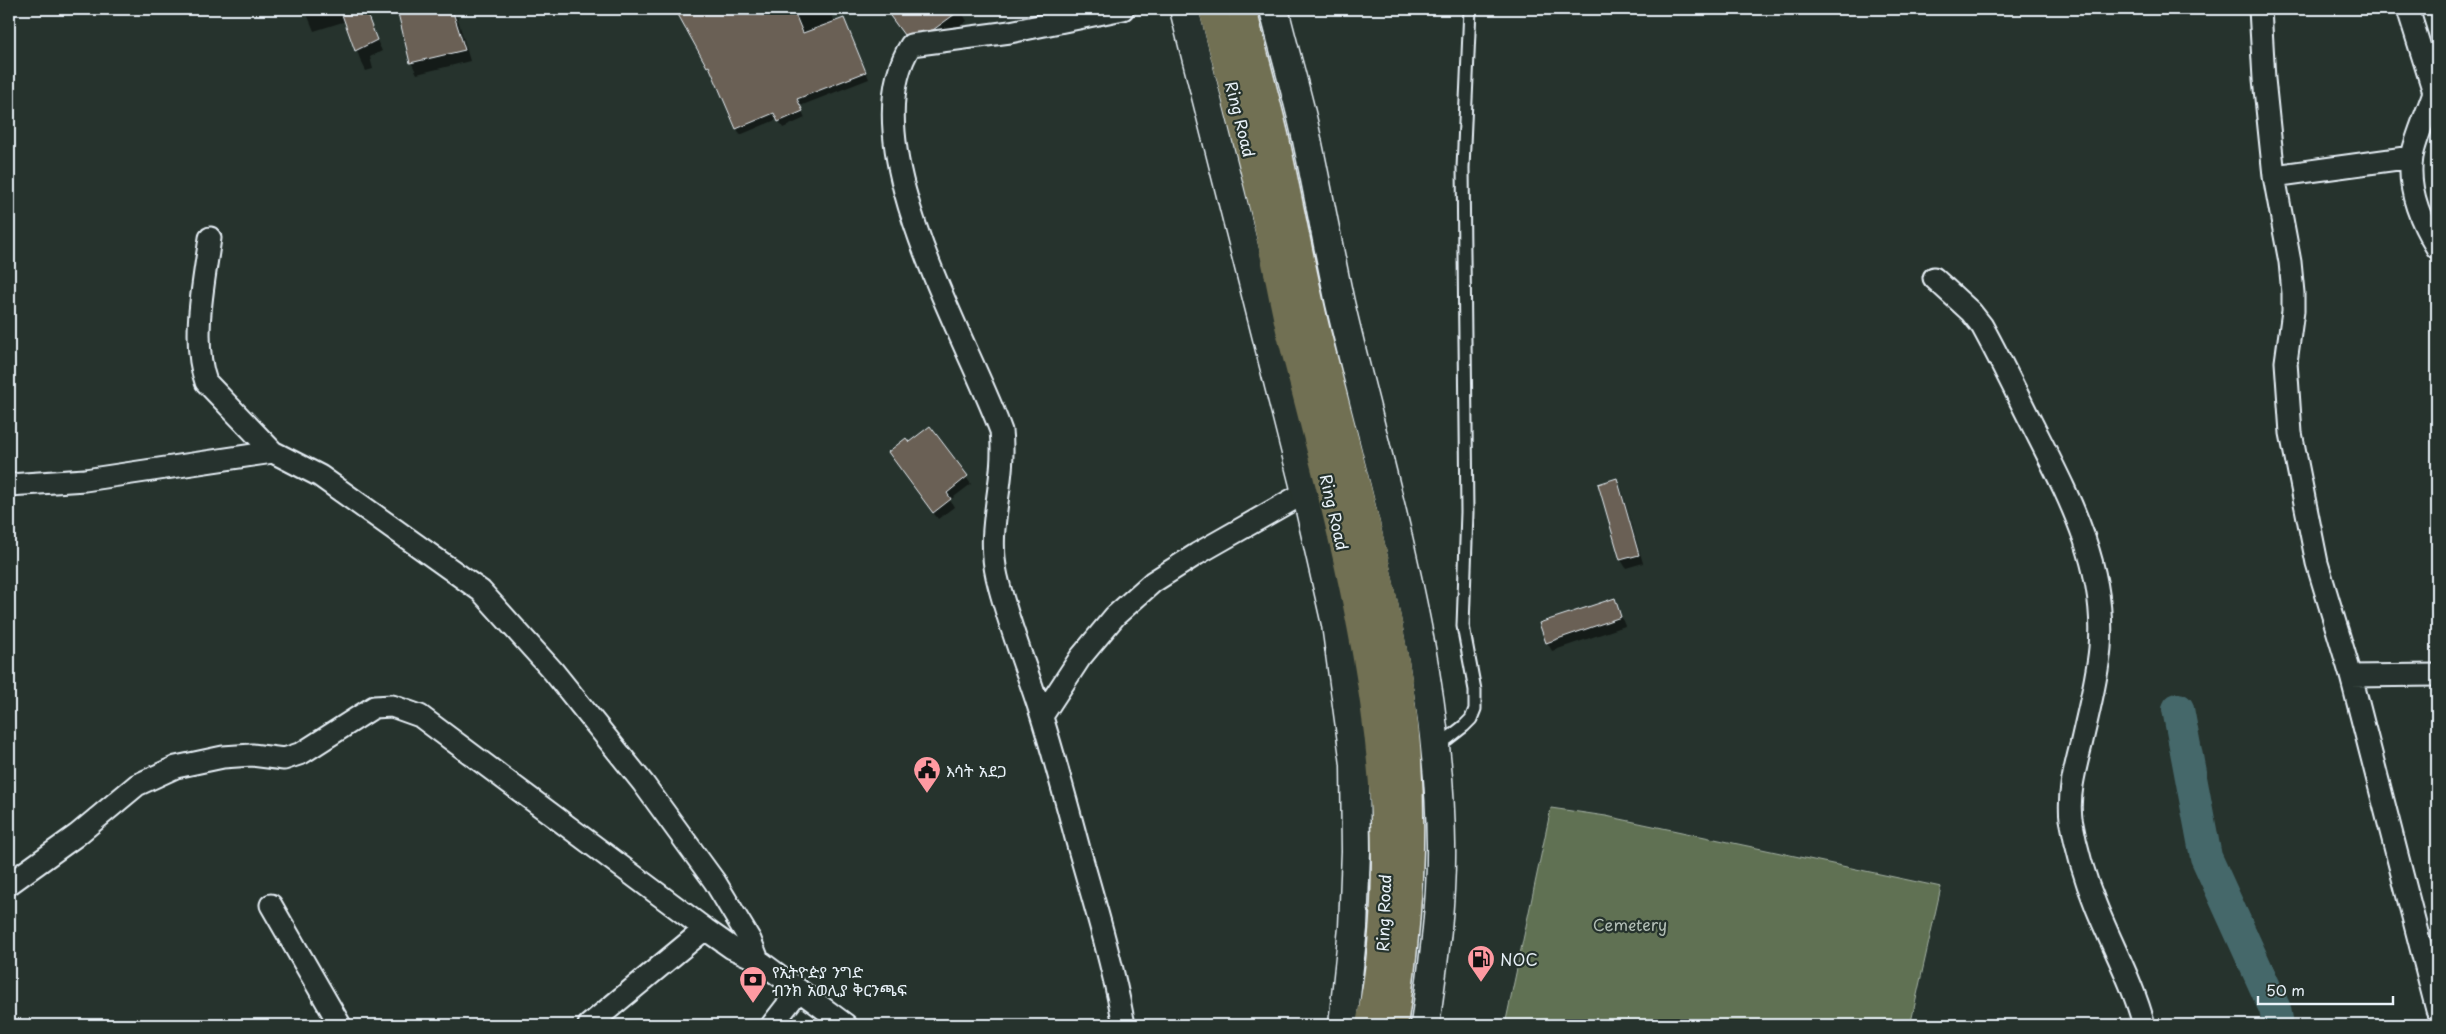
<svg xmlns="http://www.w3.org/2000/svg" width="2446" height="1034" font-family="'Playpen Sans','Noto Sans Ethiopic',sans-serif">
<style>
.green{fill:#617152;stroke:#a4b1a5}
.shadow{fill:#0007}
.lines{fill:none;stroke-linecap:round;stroke-linejoin:round}
.river{stroke:#45686b;stroke-width:32}
.building{fill:#6a6054;stroke:#e8f1f8}
.lane-casing{stroke:#e8f1f8;stroke-width:15}
.street-casing{stroke:#e8f1f8;stroke-width:25}
.secondary-casing{stroke:#e8f1f8;stroke-width:31}
.highway-casing{stroke:#e8f1f8;stroke-width:31}
.lane{stroke:#26332d;stroke-width:11}
.street{stroke:#26332d;stroke-width:21}
.secondary{stroke:#26332d;stroke-width:28}
.highway{stroke:#716f52;stroke-width:28}
.labels{text-anchor:middle;dominant-baseline:central;stroke-width:4.5;stroke-linejoin:round;paint-order:stroke}
.street-label{font-size:16px;fill:#e8f1f8;stroke:#26332d}
.poi-label{font-size:16px;fill:#e8f1f8;stroke:#26332d;text-anchor:start}
.park-label{font-size:16px;fill:#b2beb6;stroke:#26332d}
</style>
<rect width="100%" height="100%" fill="#26332d"/>
<filter id="ink" filterUnits="userSpaceOnUse"><feTurbulence type="fractalNoise" baseFrequency=".02" numOctaves="2"/><feDisplacementMap in="SourceGraphic" scale="10" xChannelSelector="R" yChannelSelector="G"/><feConvolveMatrix kernelMatrix="1 2 1 2 8 2 1 2 1" color-interpolation-filters="sRGB"/></filter>
<g filter="url(#ink)">
<path class="green" d="M1551,808L1606,816L1941,887L1911,1022L1928,1025H1505Z"/>
<path class="shadow" d="M305,9H360L365,31L372,30L382,51L370,57L373,69L366,71L360,59L346,21L314,31Z
M398,9H455L470,61L417,74L411,62Z
M655,9H671L658,15Z
M676,9H829L835,22L847,25L869,79L800,106L805,118L783,128L778,119L740,135L713,72Z
M885,9H960L967,21L940,41L912,46Z
M930,428L971,484L950,500L954,507L938,519L894,459Z
M1617,480L1621,488L1643,563L1626,568L1621,560L1599,485Z
M1614,599L1625,626L1552,651L1547,642Z"/>
<g class="lines">
<path class="river" d="M2178,709L2206,857L2275,1009L2278,1025"/>
</g>
<path class="building" d="M340,9H365L377,40L355,51Z
M397,9H452L465,50L410,63Z
M675,9H793L803,33L844,18L866,72L797,99L803,111L778,122L774,113L736,129L709,66L707,67Z
M885,9H962L933,30L904,35Z
M930,426L968,476L947,493L951,499L933,513L888,452L906,438L909,442Z
M1617,478L1639,555L1620,560L1598,484Z
M1615,598L1621,617L1546,643L1539,623Z"/>
<g class="lines">
<defs>
<path id="lane" d="M1437,747L1464,726L1471,719L1475,709V690L1463,626L1467,512L1463,168L1470,9"/>
<path id="street" d="M1123,9L1010,32L911,45C849,141 966,335 1001,431C1007,482 985,526 997,577C1008,624 1027,669 1041,714C1055,759 1067,804 1079,849C1096,908 1113,966 1124,1025
M2260,9L2264,79L2274,176L2290,262L2293,293V311L2286,362L2291,433L2317,563L2351,676L2437,1010
M2408,9L2434,92L2437,95
M2434,92C2428,111 2415,139 2412,157C2407,189 2421,222 2437,248
M2274,176L2412,157
M210,238C204,282 191,340 206,382L273,452L320,476L481,591L553,671L643,783L715,882L750,940L758,960L846,1025
M1934,278L1971,312L1982,326C1999,357 2014,388 2030,420C2066,492 2107,564 2100,648C2097,680 2088,713 2081,745C2075,769 2068,794 2071,819C2076,848 2085,879 2096,906C2112,946 2133,983 2144,1025
M9,485L85,480L273,452
M2351,676L2437,675
M1042,716L1080,658L1115,616L1153,582L1197,554L1306,492
M9,884L77,835L137,785L176,767L223,757L252,755L284,759L302,753L374,707L392,706L420,716L705,929
M271,905L340,1025
M589,1025L705,929L732,948L758,960
M772,1025L799,990"/>
<path id="secondary" d="M1184,9L1306,492L1336,624L1355,764L1356,851L1353,928L1343,1025
M1274,9C1284,51 1297,93 1306,135C1318,191 1328,247 1340,303C1382,482 1439,658 1441,844C1442,904 1433,966 1425,1025"/>
<path id="highway" d="M1213,9C1231,81 1252,153 1268,226C1277,263 1283,301 1292,338C1349,560 1418,794 1370,1025
M1242,9C1252,51 1264,93 1274,135C1288,199 1300,264 1315,328C1346,449 1382,570 1400,693C1416,804 1410,915 1393,1025"/>
</defs>
<use href="#lane" class="lane-casing"/>
<use href="#street" class="street-casing"/>
<use href="#secondary" class="secondary-casing"/>
<use href="#highway" class="highway-casing"/>
<use href="#lane" class="lane"/>
<use href="#street" class="street"/>
<use href="#secondary" class="secondary"/>
<use href="#highway" class="highway"/>
</g>
</g>
<defs>
<symbol id="civic-pin" viewBox="-11 -11 22 30"><path d="M0 17L-7.5 6A9.5 9.5 0 1 1 7.5 6Z" fill="#ff9aa2" stroke="#26332d"/><path d="M-.6-6.5H3V-4.5H.6V-3L4-1V1h2V6H-6V1h2V-1L-.6-3ZM-1.2 2.5V6h2.4V2.5Z" fill="#111"/></symbol>
<symbol id="fuel-pin" viewBox="-11 -11 22 30"><path d="M0 17L-7.5 6A9.5 9.5 0 1 1 7.5 6Z" fill="#ff9aa2" stroke="#26332d"/><path d="M-5.5-6h7V0h2V4h1.3V-2.5L3-4.5l.8-.8L6-3V5H2.5V1h-1V6h-7ZM-4.2-4.7v3.2H.2V-4.7Z" fill="#111"/></symbol>
<symbol id="bank-pin" viewBox="-11 -11 22 30"><path d="M0 17L-7.5 6A9.5 9.5 0 1 1 7.5 6Z" fill="#ff9aa2" stroke="#26332d"/><path d="M-6-4H6V4H-6ZM0-2.3a2.3 2.3 0 1 0 0 4.6a2.3 2.3 0 1 0 0-4.6Z" fill="#111"/></symbol>
</defs>
<g fill-rule="evenodd">
<use href="#civic-pin" x="911" y="754" width="32" height="43"/>
<use href="#fuel-pin" x="1465" y="943" width="32" height="43"/>
<use href="#bank-pin" x="737" y="964" width="32" height="43"/>
</g>
<g class="labels">
<g class="street-label">
<text transform="translate(1241 119) rotate(76)">Ring Road</text>
<text transform="translate(1335 512) rotate(77)">Ring Road</text>
<text transform="translate(1383 913) rotate(-88)">Ring Road</text>
</g>
<g class="poi-label">
<text x="946" y="770">እሳት አደጋ</text>
<text x="1500" y="959">NOC</text>
<text x="772" y="971">የኢትዮዽያ ንግድ<tspan x="772" dy="18">ብንክ አወሊያ ቅርንጫፍ</tspan></text>
</g>
<g class="park-label">
<text x="1630" y="924">Cemetery</text>
</g>
</g>
<rect width="2446" height="1034" fill="none" stroke="#26332d" stroke-width="30"/>
<rect x="15" y="15" width="2416" height="1004" fill="none" stroke="#e8f1f8" stroke-width="2" filter="url(#ink)"/>
<path d="M2258 996v8h135v-8" fill="none" stroke="#e8f1f8" stroke-width="2.5"/>
<text x="2266" y="996" font-size="15" fill="#e8f1f8" stroke="#26332d" stroke-width="4" paint-order="stroke">50 m</text>
</svg>
